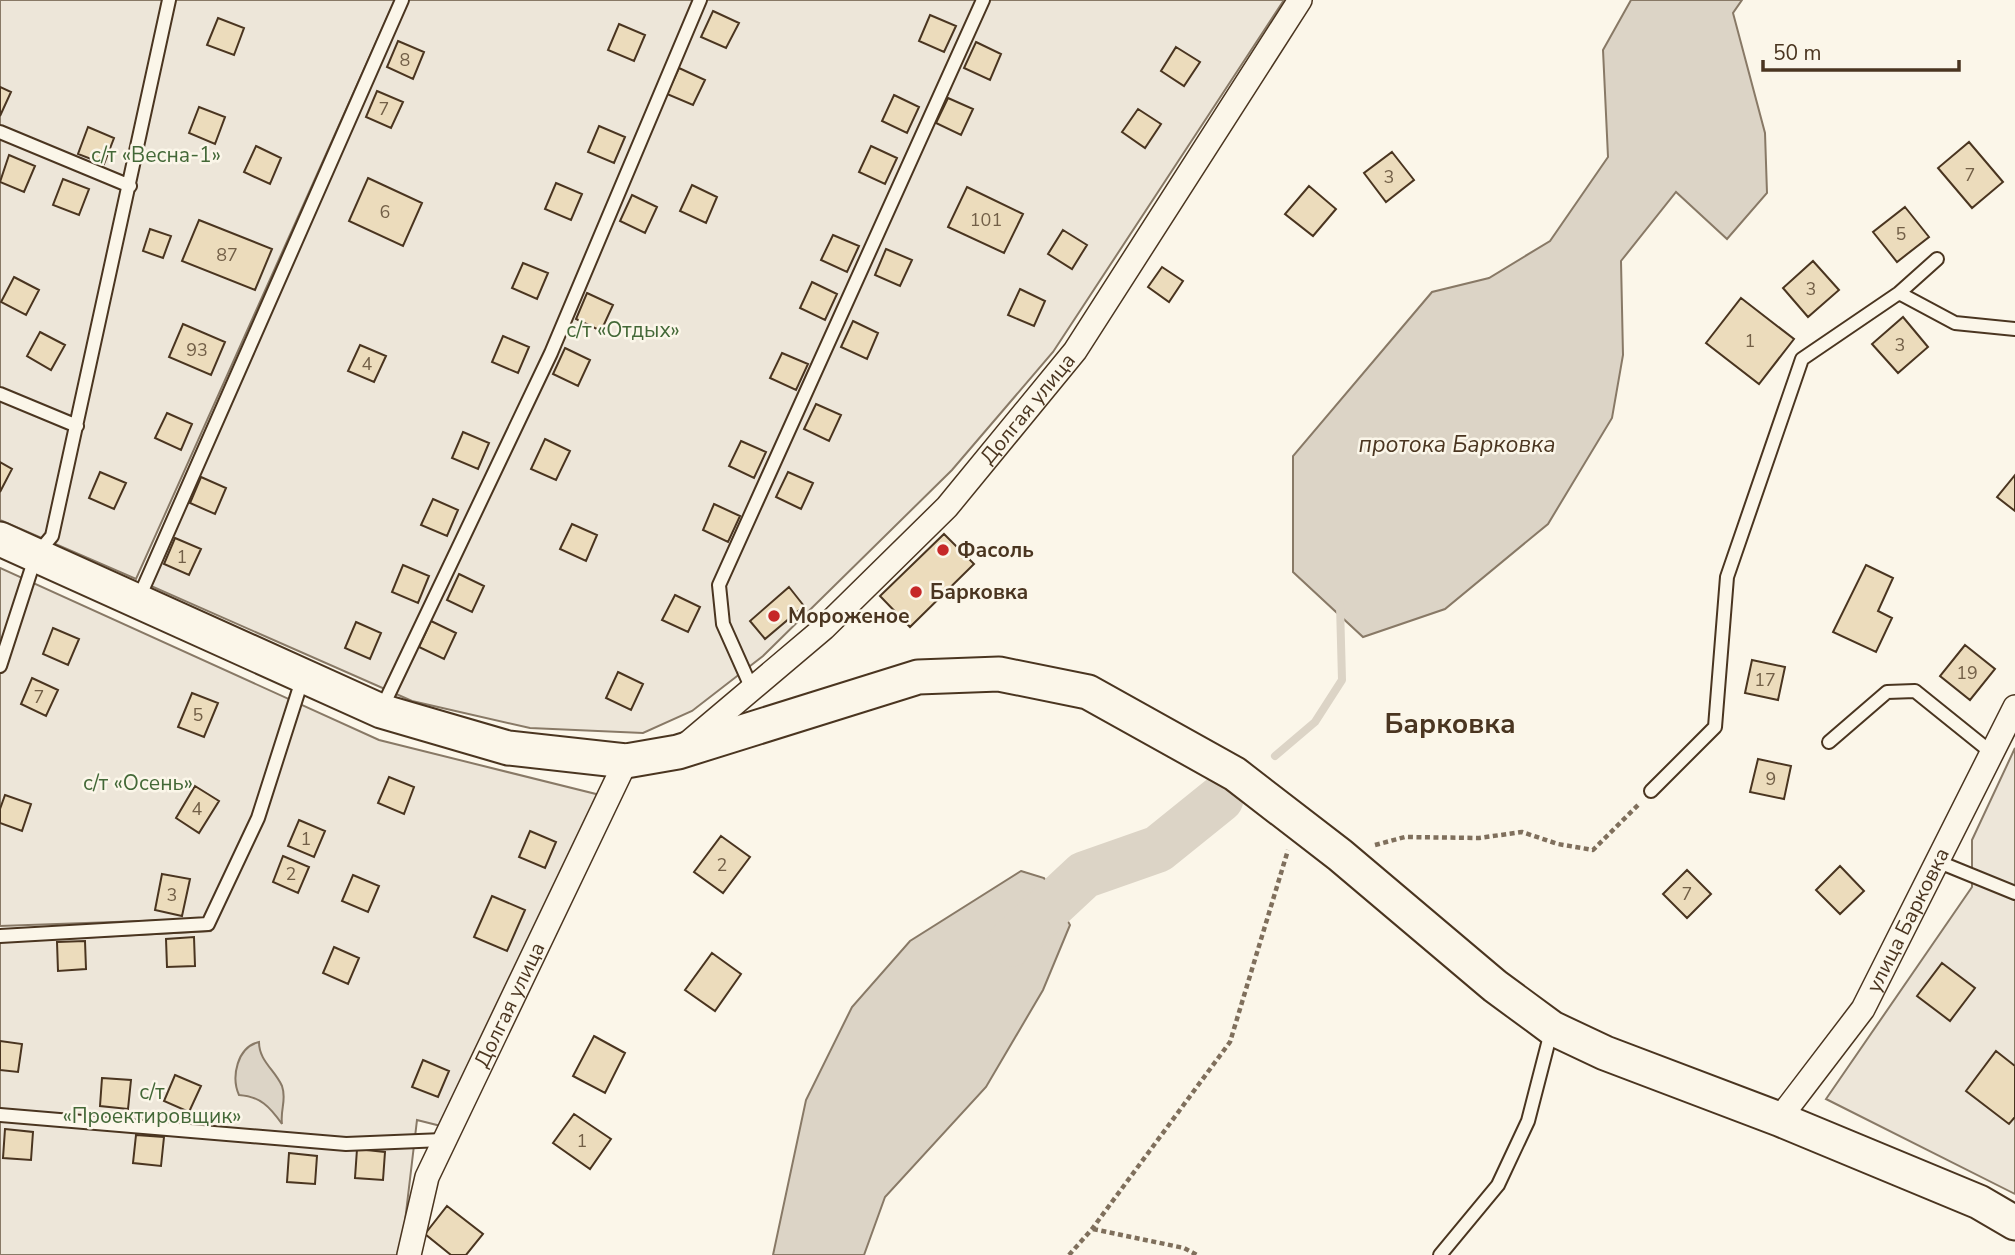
<svg xmlns="http://www.w3.org/2000/svg" width="2015" height="1255" font-family="'Nunito Sans',sans-serif">
<style>
.green{fill:#ede6d9;stroke:#887966;stroke-width:2}
.water{fill:#dcd4c6;stroke:#887966;stroke-width:2}
.lines{fill:none;stroke-linecap:round;stroke-linejoin:round}
.stream{stroke:#dcd4c6;stroke-width:8}
.river{stroke:#dcd4c6;stroke-width:47}
.building{fill:#ecdcbc;stroke:#4a3520;stroke-width:2}
.lane-casing{stroke:#4a3520;stroke-width:16}
.street-casing{stroke:#4a3520;stroke-width:26}
.secondary-casing{stroke:#4a3520;stroke-width:37}
.path{stroke:#7f6f5c;stroke-width:4.5;stroke-dasharray:5 3.5;stroke-linecap:butt}
.lane{stroke:#fbf6e9;stroke-width:12}
.street{stroke:#fbf6e9;stroke-width:23}
.secondary{stroke:#fbf6e9;stroke-width:33}
.poi-dot{fill:#c62828;stroke:#fbf6e9;stroke-width:2.5}
.labels{text-anchor:middle;dominant-baseline:central;stroke-width:5;stroke-linejoin:round;paint-order:stroke}
.number-label{font-size:18px;fill:#725f47}
.park-label{font-size:21px;fill:#436837;stroke:#fbf6e9}
.street-label{font-size:21px;fill:#4a3520;stroke:#fbf6e9}
.poi-label{font-size:21px;font-weight:bold;fill:#4a3520;stroke:#fbf6e9;text-anchor:start}
.water-label{font-size:23px;font-style:italic;fill:#4a3520;stroke:#fbf6e9}
.district-label{font-size:28px;font-weight:bold;fill:#4a3520;stroke:#fbf6e9}
</style>
<rect width="100%" height="100%" fill="#fbf6e9"/>
<path class="green" d="M0,0H395L136,579L0,520Z
M406,0H1284L1053,352L952,470L763,656L692,711L643,733L530,728L412,701L151,586Z
M0,568L379,740L604,796L441,1126L417,1120L401,1255H0V942L210,931L199,919L0,926Z
M2015,748V1194L1826,1099L1972,887V840Z"/>
<path class="water" d="M1631,0H1742L1733,13L1765,133L1767,193L1727,239L1676,192L1621,261L1623,355L1612,418L1548,524L1445,609L1363,637L1293,572V456L1432,292L1489,278L1550,241L1608,157L1603,50Z
M1021,871L1044,878L1070,925L1043,990L986,1087L885,1197L864,1255H773L806,1100L852,1007L910,941Z
M259,1042C259,1061 275,1070 282,1086C287,1100 280,1109 282,1124C270,1107 260,1096 239,1095C231,1077 237,1047 259,1042Z"/>
<g class="lines">
<path class="stream" d="M1275,756L1315,722L1342,680L1340,605"/>
<path class="river" d="M1011,943L1084,875L1158,849L1220,799"/>
</g>
<path class="building" d="M713,11L739,23L726,48L701,37Z
M930,15L956,26L944,52L919,41Z
M218,18L244,28L234,55L207,45Z
M619,24L645,35L634,61L608,50Z
M398,41L424,52L413,79L387,67Z
M976,42L1001,54L990,80L964,68Z
M1176,47L1200,62L1184,86L1161,71Z
M679,68L705,80L693,105L667,94Z
M0,87L11,92L0,116Z
M377,91L403,102L391,128L366,117Z
M894,95L919,107L907,133L882,121Z
M948,98L973,109L961,135L936,123Z
M199,107L225,117L215,144L189,133Z
M1138,109L1161,124L1145,148L1122,132Z
M599,126L625,137L614,163L588,152Z
M88,127L114,138L104,164L78,154Z
M1969,142L2003,182L1972,208L1938,168Z
M256,146L281,158L270,184L244,172Z
M871,146L897,158L885,184L859,172Z
M1392,152L1414,180L1386,202L1364,173Z
M9,155L35,166L24,192L0,182Z
M368,178L422,203L403,246L349,221Z
M63,179L89,189L79,215L53,205Z
M556,183L582,194L571,220L545,209Z
M692,185L717,197L706,223L680,211Z
M1309,186L1336,209L1313,236L1285,214Z
M967,187L1023,214L1004,253L948,227Z
M632,195L657,207L645,233L620,221Z
M1905,207L1929,237L1897,262L1873,232Z
M199,220L272,249L255,290L182,261Z
M150,229L171,236L163,258L143,251Z
M1063,230L1087,245L1072,269L1048,254Z
M833,235L859,246L847,272L821,260Z
M886,249L912,260L900,286L875,275Z
M1813,261L1839,290L1808,317L1783,288Z
M523,263L548,273L537,299L512,288Z
M1162,267L1183,281L1169,302L1148,287Z
M14,277L39,290L26,315L1,302Z
M812,282L837,294L825,320L800,308Z
M1020,289L1045,301L1034,326L1008,315Z
M587,293L613,305L601,331L576,319Z
M1741,298L1794,339L1759,384L1706,343Z
M1903,317L1928,347L1898,373L1872,344Z
M853,321L878,333L867,359L841,347Z
M183,324L225,342L211,375L169,357Z
M40,332L65,345L51,370L27,356Z
M503,336L529,347L518,373L492,362Z
M360,345L386,356L374,382L348,371Z
M565,348L590,360L578,386L553,374Z
M782,353L808,364L796,390L770,378Z
M816,404L841,415L829,441L804,429Z
M167,413L192,424L181,450L155,438Z
M463,432L489,443L478,469L452,458Z
M545,439L570,451L556,480L531,469Z
M741,441L766,452L754,478L729,466Z
M0,462L12,469L0,492Z
M100,472L126,483L114,509L89,498Z
M788,472L813,483L801,509L776,497Z
M2015,475V511L1997,497Z
M201,477L226,488L215,514L190,503Z
M433,499L458,510L447,536L421,525Z
M714,504L740,516L728,542L703,530Z
M572,524L597,535L586,561L560,549Z
M944,534L974,564L910,627L880,596Z
M175,538L201,549L189,575L164,564Z
M403,565L429,576L418,603L392,592Z
M1866,565L1893,578L1878,611L1892,618L1876,652L1833,632Z
M459,574L484,586L472,612L447,600Z
M789,587L804,606L765,639L750,621Z
M675,595L700,607L688,632L662,620Z
M431,621L456,633L444,659L419,647Z
M356,622L381,633L370,659L345,648Z
M53,628L79,639L68,665L43,654Z
M1965,645L1995,669L1970,700L1940,676Z
M1752,660L1785,667L1778,700L1745,693Z
M618,672L643,684L631,710L606,698Z
M32,678L58,690L46,716L21,704Z
M192,693L218,703L204,737L178,727Z
M1758,759L1791,766L1784,799L1750,792Z
M389,777L414,787L404,814L378,803Z
M195,786L219,801L199,833L176,818Z
M5,795L31,804L22,831L0,823V809Z
M299,820L325,831L314,857L288,846Z
M530,831L556,842L545,868L519,857Z
M721,836L750,857L723,893L694,872Z
M283,856L309,867L298,893L273,882Z
M1840,866L1864,891L1840,914L1816,890Z
M1687,870L1711,894L1687,918L1663,894Z
M162,874L190,879L182,916L155,910Z
M353,875L379,886L368,912L342,901Z
M492,896L525,910L507,951L474,937Z
M194,937L195,966L167,967L166,939Z
M85,941L86,969L58,971L57,942Z
M334,947L359,958L348,984L323,973Z
M712,953L741,974L715,1011L685,990Z
M1942,963L1975,988L1950,1021L1917,996Z
M594,1036L625,1053L605,1093L573,1076Z
M0,1041L22,1044L18,1072L0,1070Z
M1996,1051L2015,1066V1117L2009,1124L1966,1091Z
M423,1060L449,1071L438,1097L412,1087Z
M175,1075L201,1086L189,1112L164,1101Z
M102,1078L131,1080L128,1109L100,1106Z
M574,1114L611,1139L590,1169L553,1143Z
M5,1129L33,1132L31,1160L3,1158Z
M136,1135L164,1137L161,1166L133,1163Z
M357,1149L385,1152L383,1180L355,1178Z
M289,1153L317,1156L315,1184L287,1182Z
M447,1206L483,1234L466,1255H451L425,1234Z"/>
<g class="lines">
<defs>
<path id="lane" d="M0,132L130,186
M1899,293L1955,323L2015,329
M0,394L77,426
M138,600L402,0
M0,666L36,555L52,536L169,0
M752,689L723,624L719,585L983,0
M382,708L551,353L700,0
M1829,742L1887,692L1915,691L1992,753
M1651,791L1715,727L1727,577L1802,359L1899,293L1937,259
M1939,862L2015,893
M0,936L208,924L258,818L303,677
M0,1115L346,1144L443,1140
M1440,1255L1498,1185L1528,1121L1552,1028"/>
<g id="street">
<path id="s1" d="M688,743L824,628L947,507L1075,351L1300,0"/>
<path id="s2" d="M1779,1119L1863,1009L2015,707"/>
<path id="s3" d="M409,1255L427,1177L626,761"/>
</g>
<path id="secondary" d="M0,539L381,711L508,748L626,761L678,752L918,677L999,674L1088,692L1235,774L1340,855L1495,986L1552,1028L1605,1053L1779,1119L1979,1202L2015,1223"/>
</defs>
<use href="#lane" class="lane-casing"/>
<use href="#street" class="street-casing"/>
<use href="#secondary" class="secondary-casing"/>
<path class="path" d="M1375,845L1405,837L1479,838L1522,832L1558,844L1593,850L1640,803
M1093,1229L1184,1248L1197,1255
M1069,1255L1092,1229L1230,1042L1288,850"/>
<use href="#lane" class="lane"/>
<use href="#street" class="street"/>
<use href="#secondary" class="secondary"/>
</g>
<g class="poi-dot">
<circle cx="943" cy="550" r="7"/>
<circle cx="916" cy="592" r="7"/>
<circle cx="774" cy="616" r="7"/>
</g>
<g class="labels">
<g class="number-label">
<text x="405" y="60">8</text>
<text x="384" y="109">7</text>
<text x="1970" y="175">7</text>
<text x="1389" y="177">3</text>
<text x="385" y="212">6</text>
<text x="986" y="220">101</text>
<text x="1901" y="234">5</text>
<text x="227" y="255">87</text>
<text x="1811" y="289">3</text>
<text x="1750" y="341">1</text>
<text x="1900" y="345">3</text>
<text x="197" y="350">93</text>
<text x="367" y="364">4</text>
<text x="182" y="557">1</text>
<text x="1967" y="673">19</text>
<text x="1765" y="680">17</text>
<text x="39" y="697">7</text>
<text x="198" y="715">5</text>
<text x="1771" y="779">9</text>
<text x="197" y="809">4</text>
<text x="306" y="839">1</text>
<text x="722" y="865">2</text>
<text x="291" y="874">2</text>
<text x="1687" y="894">7</text>
<text x="172" y="895">3</text>
<text x="582" y="1141">1</text>
</g>
<g class="park-label">
<text x="156" y="155">с/т «Весна-1»</text>
<text x="623" y="330">с/т «Отдых»</text>
<text x="138" y="783">с/т «Осень»</text>
<text x="152" y="1092">с/т<tspan x="152" dy="24">«Проектировщик»</tspan></text>
</g>
<g class="street-label">
<text stroke="none"><textPath href="#s1" startOffset="478">Долгая улица</textPath></text>
<text stroke="none"><textPath href="#s2" startOffset="238">улица Барковка</textPath></text>
<text stroke="none"><textPath href="#s3" startOffset="271">Долгая улица</textPath></text>
</g>
<g class="poi-label">
<text x="957" y="550">Фасоль</text>
<text x="930" y="592">Барковка</text>
<text x="788" y="616">Мороженое</text>
</g>
<g class="water-label">
<text x="1457" y="444">протока Барковка</text>
</g>
<g class="district-label">
<text x="1450" y="724">Барковка</text>
</g>
</g>
<path d="M1763 60v10h196v-10" fill="none" stroke="#4a3520" stroke-width="3.5"/>
<text x="1773" y="60" font-size="21" fill="#4a3520" stroke="#fbf6e9" stroke-width="5" paint-order="stroke">50 m</text>
</svg>
